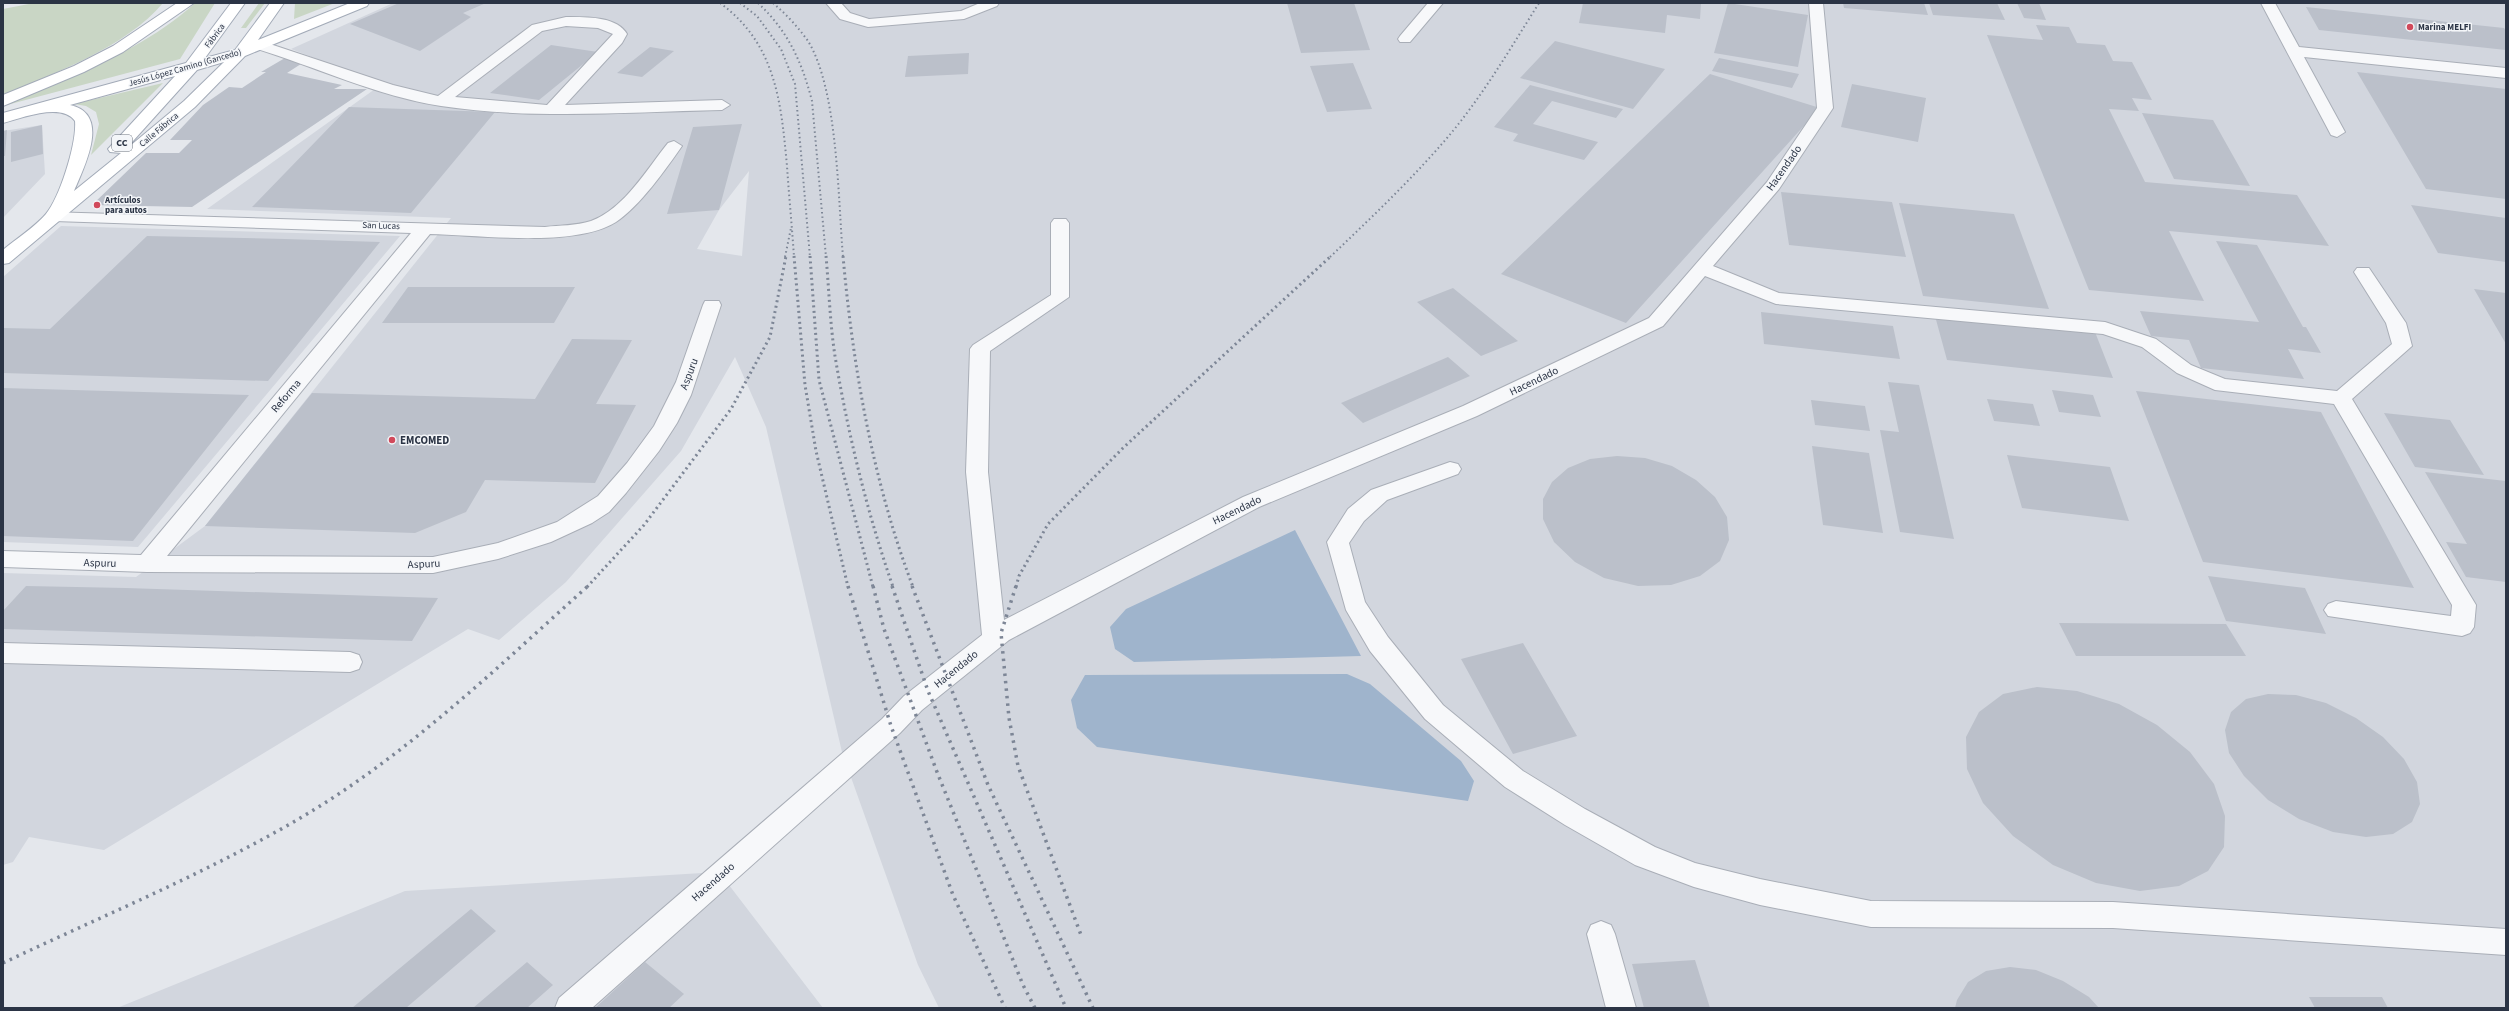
<svg xmlns="http://www.w3.org/2000/svg" width="2509" height="1011" font-family="'Source Sans 3',sans-serif">
<style>
.built{fill:#d2d6de;fill-rule:evenodd}
.green{fill:#c9d6c5}
.water{fill:#9fb4cc}
.building{fill:#bbc0ca}
.lines{fill:none;stroke-linecap:round;stroke-linejoin:round}
.minor-casing{stroke:#a9aeb7;stroke-width:2}
.major-casing{stroke:#a3abb8;stroke-width:2}
.minor{fill:#f7f8fa;fill-rule:evenodd}
.major{fill:#fff;fill-rule:evenodd}
.rail-far2{stroke:#7d8696;stroke-width:2;stroke-dasharray:1.5 3;stroke-linecap:butt}
.rail-far1{stroke:#7d8696;stroke-width:3;stroke-dasharray:2 3.5;stroke-linecap:butt}
.rail{stroke:#7d8696;stroke-width:3.5;stroke-dasharray:2.5 5;stroke-linecap:butt}
.poi-dot{fill:#d1495b;stroke:#f4f6f9;stroke-width:1.5}
.labels{text-anchor:middle;dominant-baseline:central;stroke-width:3;stroke-linejoin:round;paint-order:stroke}
.far-poi-label{font-size:9px;font-weight:bold;fill:#2b3445;stroke:#f4f6f9;text-anchor:start}
.far-street-label{font-size:9px;fill:#2b3445;stroke:#f4f6f9}
.shield{fill:#f4f6f9;stroke:#676e7b;stroke-width:1}
.shield-label{font-size:10px;font-weight:bold;fill:#2b3445}
.street-label{font-size:11px;fill:#2b3445;stroke:#f4f6f9}
.poi-label{font-size:11px;font-weight:bold;fill:#2b3445;stroke:#f4f6f9;text-anchor:start}
</style>
<rect width="100%" height="100%" fill="#e4e7ec"/>
<path class="built" d="M393,3H2506V1008H939L918,965L842,752L766,427L735,357L681,451L566,582L499,640L468,629L104,850L29,837L13,862L3,865V573L136,577L205,526L451,218L207,209L382,84L291,49ZM749,171L742,256L697,249L719,210Z
M42,125L45,174L3,218V131Z
M61,226L400,236L138,547L3,542V277Z
M719,872L823,1008H117L405,891Z"/>
<path class="green" d="M34,3H163C126,47 55,73 3,95V9Z
M195,3H215L180,59L3,106C20,95 45,88 64,80C110,60 158,37 195,3Z
M259,3H265L246,28H241Z
M295,3H335L294,19Z
M163,83L91,155L99,124L96,112L86,106L74,104Z"/>
<path class="water" d="M1295,530L1361,656L1134,662L1115,649L1110,627L1126,609Z
M1347,674L1370,684L1461,761L1474,781L1468,801L1097,747L1077,728L1071,700L1085,675Z"/>
<path class="building" d="M399,3H486L463,13L471,17L420,51L350,24Z
M1287,3H1354L1370,50L1301,53Z
M1583,3H1701L1700,19L1667,15L1665,33L1579,23Z
M1728,3L1808,15L1798,67L1714,53Z
M1843,3H1924L1928,15L1844,8Z
M1929,3H1997L2005,20L1933,15Z
M2017,3H2039L2046,20L2024,18Z
M2306,7L2504,28L2506,31V50L2319,30Z
M2036,25L2069,27L2077,43L2105,45L2113,61L2132,62L2152,100L2132,98L2139,111L2109,109L2145,182L2297,195L2329,246L2169,231L2204,301L2089,290L1987,35L2043,40Z
M1555,41L1665,69L1633,109L1520,78Z
M551,45L598,52L539,100L490,93Z
M650,47L674,51L642,77L617,73Z
M969,53L968,74L905,77L908,56Z
M285,58L304,62L287,73L342,85L334,89H367L192,207L92,205L146,153H179L192,140H170L203,105L229,87L242,88L266,72H261Z
M1719,58L1799,74L1792,88L1712,71Z
M1353,63L1372,109L1327,112L1310,66Z
M2357,72L2506,89V199L2426,189Z
M1710,74L1820,108L1626,323L1501,274Z
M1852,84L1926,98L1918,142L1841,127Z
M1530,85L1623,109L1616,118L1552,101L1533,124L1598,142L1584,160L1513,141L1518,134L1494,127Z
M349,107L405,109L495,112L411,213L252,207Z
M2142,113L2213,120L2250,186L2174,179Z
M742,124L719,210L667,214L693,127Z
M42,125L43,154L11,162V132Z
M7,130L5,156H3V131Z
M1781,192L1892,202L1906,257L1789,245Z
M1899,203L2014,214L2049,309L1923,296Z
M2411,205L2506,218V262L2438,253Z
M147,236L285,239L380,242L268,381L3,373V328L50,329Z
M2216,241L2257,245L2303,327H2306L2321,353L2288,349L2304,379L2201,368L2189,340L2151,336L2140,311L2259,322Z
M408,287H575L554,323H382Z
M1453,288L1518,341L1481,356L1417,302Z
M2474,289L2506,293V344Z
M1761,312L1893,326L1900,359L1764,344Z
M1935,316L2095,332L2113,378L1947,360Z
M572,339L632,340L596,404L636,405L595,483L485,480L466,512L415,533L205,526L312,393L535,399Z
M1448,357L1470,376L1363,423L1341,403Z
M1888,382L1919,385L1954,539L1900,532L1880,430L1899,432Z
M3,388L249,395L133,541L3,536Z
M2052,390L2093,395L2101,417L2059,412Z
M2136,391L2321,412L2414,588L2203,562Z
M1987,399L2033,404L2040,426L1994,421Z
M1811,400L1865,406L1870,431L1815,425Z
M2384,413L2450,420L2484,475L2415,467Z
M1812,446L1869,453L1883,533L1823,525Z
M2007,455L2110,467L2129,521L2022,508Z
M1617,456L1645,458L1672,466L1696,480L1715,497L1727,517L1729,540L1720,561L1700,576L1671,585L1638,586L1604,578L1575,562L1554,542L1543,519V499L1552,482L1568,468L1590,459Z
M2425,472L2506,481V582L2466,577L2446,542L2467,544Z
M2208,576L2305,588L2326,634L2226,621Z
M26,586L126,588L438,598L412,641L3,629V611Z
M2059,623L2226,624L2246,656H2076Z
M1523,643L1577,736L1513,754L1461,659Z
M2037,687L2077,691L2119,704L2157,725L2190,752L2214,784L2225,816L2224,847L2208,871L2179,886L2140,891L2096,883L2053,865L2013,836L1983,803L1967,769L1966,737L1979,712L2003,694Z
M2268,694L2296,695L2326,703L2356,718L2383,737L2404,759L2417,782L2420,804L2412,822L2393,834L2366,837L2333,832L2299,819L2268,800L2244,776L2229,753L2225,730L2231,712L2246,699Z
M471,909L496,931L406,1008H352Z
M1695,960L1710,1008H1644L1632,964Z
M527,962L553,985L527,1008H473Z
M645,962L684,994L669,1008H595Z
M2010,967L2036,970L2063,981L2089,997L2099,1008H1955L1957,1000L1968,982L1986,971Z
M2309,997H2382L2388,1008H2315Z"/>
<g class="lines">
<defs>
<path id="minor" d="M826,3H841L850,13L869,19L961,11L980,3H999L997,6L964,19L868,27L840,19Z
M1428,3H1443L1410,42H1400L1398,39L1400,36Z
M1809,3H1823L1833,108L1779,189L1713,266L1779,293L2105,322L2156,339L2191,365L2225,379L2337,391L2392,344L2386,323L2354,272L2357,268H2369L2406,323L2412,346L2352,399L2476,605L2474,627L2470,633L2462,636L2328,616L2324,610L2328,604L2336,601L2451,616L2452,605L2334,404L2215,390L2177,373L2142,347L2103,334L1776,304L1705,276L1663,326L1477,416L1259,507L1009,640L922,710L900,733L592,1008H555L559,998L882,719L904,696L982,635L966,472L970,349L973,345L1051,295V223L1054,219H1066L1069,223V297L990,351L988,472L1004,620L1243,497L1463,406L1649,318L1767,182L1817,108Z
M2261,3H2275L2299,47L2506,68V78L2304,57L2345,132L2337,137L2331,135Z
M566,17C585,17 617,16 627,34L622,43L565,105L722,100L730,105L722,110C629,112 534,120 441,106C377,96 316,67 254,48L252,45L254,42H264L393,85L438,96L532,25ZM566,26L598,28L613,34L547,105L455,97L542,31Z
M674,141L682,146C666,169 640,206 616,222C575,248 479,235 430,234L167,556L433,557L498,543L557,522L598,496L627,463L654,426L676,382L703,305L705,301H719L721,305L691,395L677,423L659,451L626,493L609,512L592,523L551,542L498,559L433,573L147,572L3,567V551L141,555L411,233L54,221L48,220L45,216L48,212L545,227C560,225 576,226 591,221C624,209 647,169 668,143Z
M1450,462L1458,464L1461,469L1458,474L1387,500L1364,521L1349,543L1365,602L1388,637L1443,705L1523,771L1585,809L1655,847L1695,863L1760,879L1871,901L2113,902L2506,929V955L2113,928L1871,927L1760,905L1694,887L1635,865L1565,825L1505,787L1425,719L1370,651L1346,610L1327,542L1348,509L1371,490Z
M3,643L350,652L359,655L362,662L359,669L350,672L3,663Z
M1601,921L1611,925L1615,934L1636,1008H1606L1587,934L1591,925Z"/>
<path id="major" d="M177,3H194L123,52L84,72L3,106V95L74,66L113,46Z
M231,3H245L205,58L235,50L270,3H284L258,40L350,3H369L367,6L245,56L195,107L9,263L3,264V250C16,239 35,227 46,214C60,197 77,143 75,121C62,102 21,118 3,123V113L186,63ZM224,62L184,101L124,151L197,70ZM175,76L108,149L110,152L121,153L74,191C85,165 111,114 70,105Z"/>
</defs>
<use href="#minor" class="minor-casing"/>
<use href="#major" class="major-casing"/>
<use href="#minor" class="minor"/>
<use href="#major" class="major"/>
<path class="rail-far2" d="M720,3C776,44 781,102 787,166C789,196 792,227 794,257
M740,3L757,16L781,49L795,84L810,257
M758,3C788,31 802,62 812,101L826,257
M773,3C786,14 798,27 808,41C838,90 838,199 843,257
M785,257L791,228
M1330,257C1370,219 1411,180 1447,138C1482,97 1510,49 1539,3"/>
<path class="rail-far1" d="M794,256L805,385L816,451L848,587
M810,256L819,380L873,587
M826,256C829,289 830,324 835,356C848,434 867,512 893,587
M843,256C853,368 873,482 913,587
M587,587L644,525L731,409L770,337L786,256
M1016,587L1019,576L1048,524L1123,448L1331,256"/>
<path class="rail" d="M848,586L891,726L953,895L1005,1008
M873,586L884,629L937,772L1023,985L1035,1008
M892,586L928,691L1066,1008
M912,586L988,785L1093,1008
M1016,586L1001,633L1009,718L1018,766L1081,935
M3,963C104,915 210,872 307,814C410,752 499,666 588,586"/>
</g>
<g class="poi-dot">
<circle cx="2410" cy="27" r="4"/>
<circle cx="97" cy="205" r="4"/>
<circle cx="392" cy="440" r="4"/>
</g>
<g class="labels">
<g class="far-poi-label">
<text x="2418" y="27">Marina MELFI</text>
<text x="105" y="200">Artículos<tspan x="105" dy="10">para autos</tspan></text>
</g>
<g class="far-street-label">
<text transform="translate(215 36) rotate(-53)">Fábrica</text>
<text transform="translate(185 68) rotate(-16)">Jesús López Camino (Gancedo)</text>
<text transform="translate(159 130) rotate(-40)">Calle Fábrica</text>
<text transform="translate(381 226) rotate(2)">San Lucas</text>
</g>
<rect class="shield" x="112" y="135" width="20" height="16" rx="3"/>
<g class="shield-label">
<text x="122" y="143">CC</text>
</g>
<g class="street-label">
<text transform="translate(1784 168) rotate(-55)">Hacendado</text>
<text transform="translate(689 374) rotate(-69)">Aspuru</text>
<text transform="translate(1534 381) rotate(-26)">Hacendado</text>
<text transform="translate(286 396) rotate(-50)">Reforma</text>
<text transform="translate(1237 510) rotate(-26)">Hacendado</text>
<text transform="translate(100 563) rotate(2)">Aspuru</text>
<text transform="translate(424 564) rotate(-3)">Aspuru</text>
<text transform="translate(956 669) rotate(-39)">Hacendado</text>
<text transform="translate(713 882) rotate(-41)">Hacendado</text>
</g>
<g class="poi-label">
<text x="400" y="440">EMCOMED</text>
</g>
</g>
<rect width="2509" height="1011" fill="none" stroke="#2b3445" stroke-width="8"/>
</svg>
